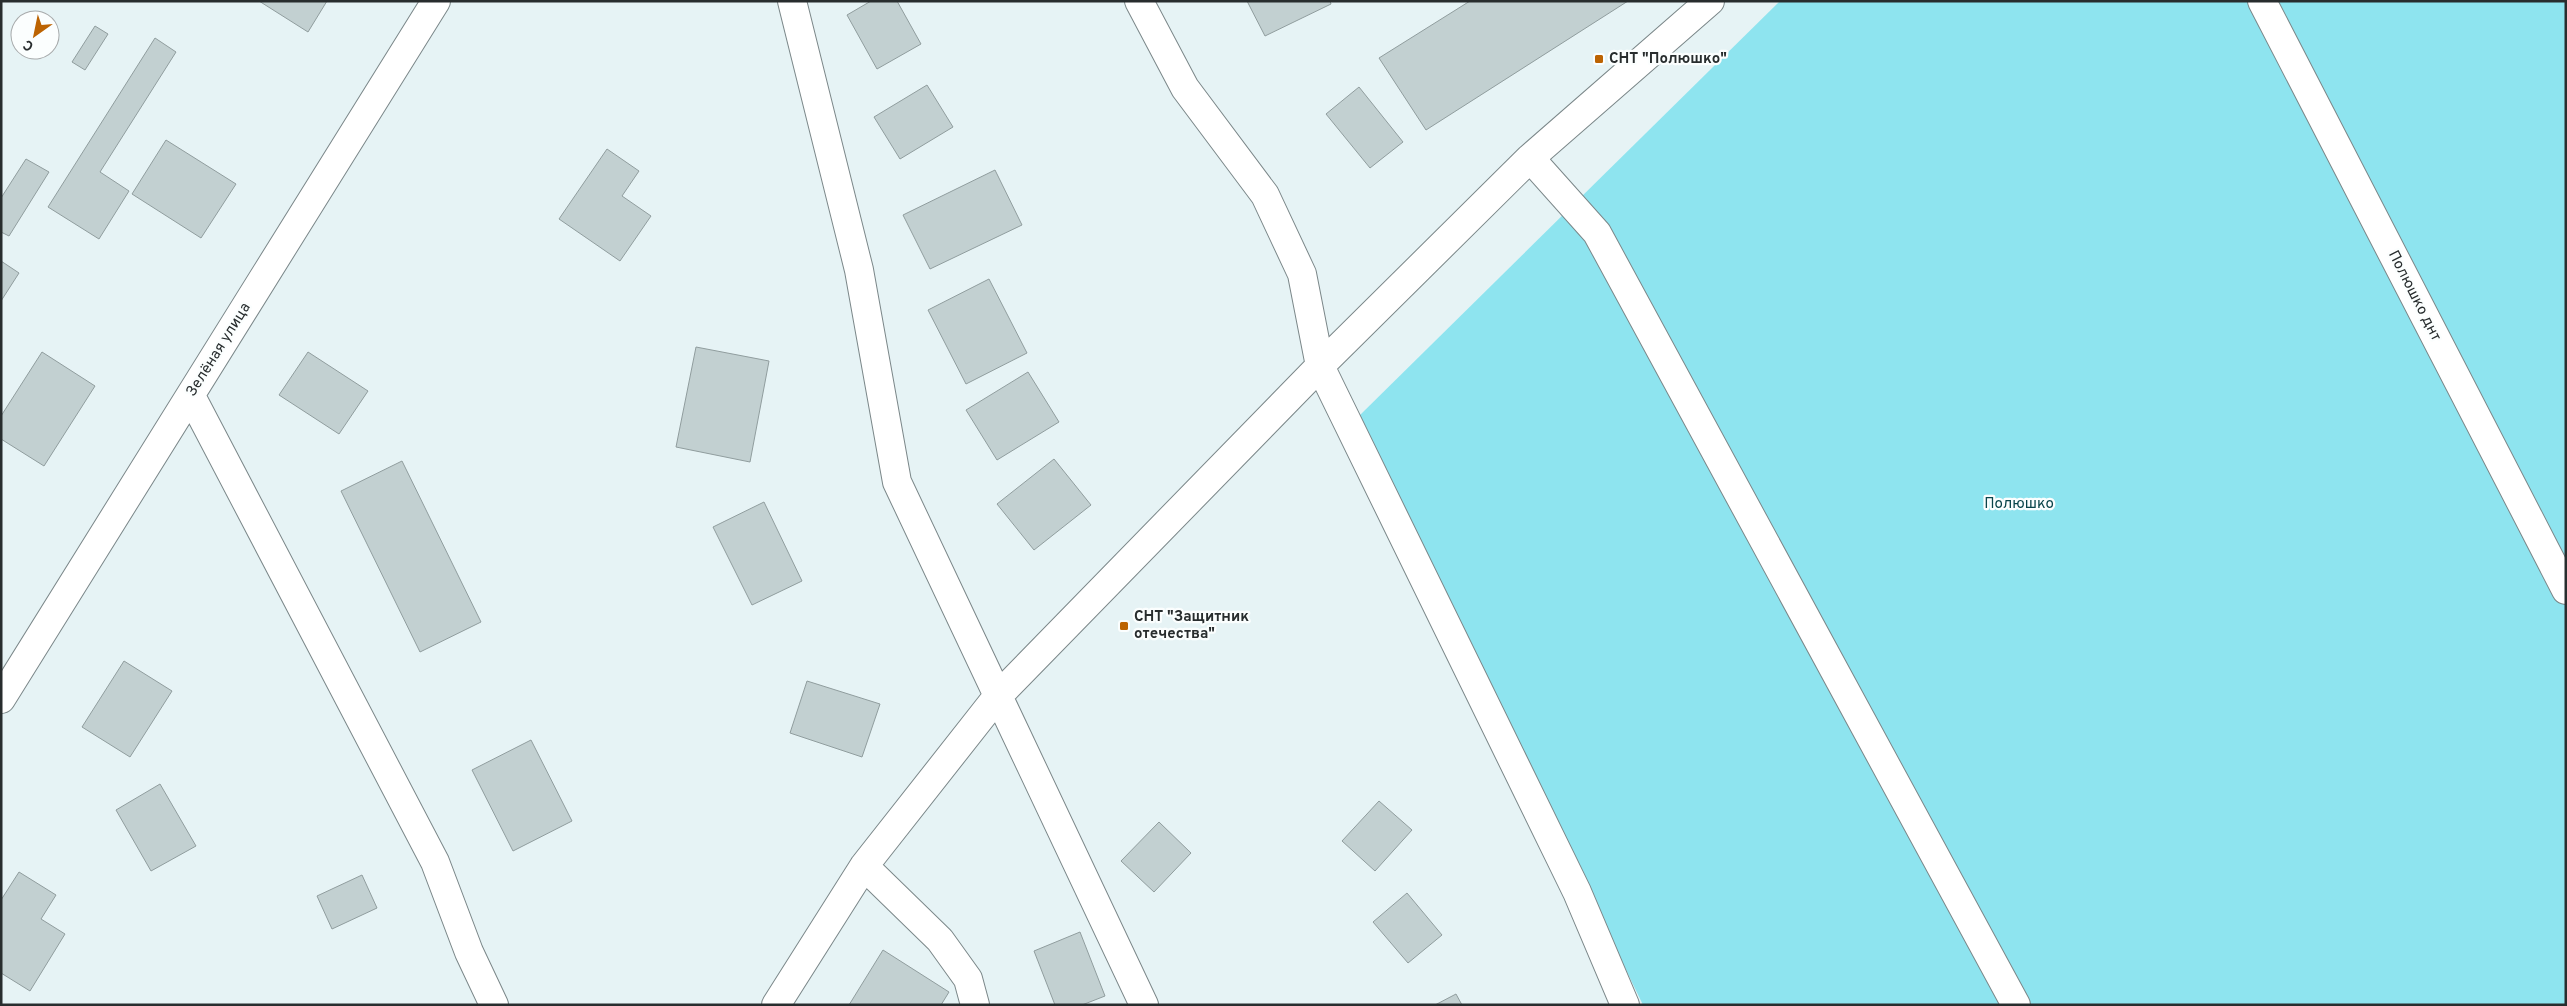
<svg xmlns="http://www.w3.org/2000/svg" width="2567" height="1006" font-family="Overpass,sans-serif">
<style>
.green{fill:#8ee4ef}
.building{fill:#c2d0d1;stroke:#909d9e}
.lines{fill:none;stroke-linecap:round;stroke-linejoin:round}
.minor-casing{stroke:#7b8789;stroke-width:30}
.minor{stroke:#fff;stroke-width:28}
.poi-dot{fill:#bc6302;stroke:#fbfefe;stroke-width:2}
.labels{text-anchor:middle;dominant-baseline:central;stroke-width:4.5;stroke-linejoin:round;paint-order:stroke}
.poi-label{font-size:15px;font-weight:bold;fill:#282d2e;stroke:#fbfefe;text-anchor:start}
.street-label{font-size:15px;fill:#282d2e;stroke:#fbfefe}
.park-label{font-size:15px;fill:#08444a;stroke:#fbfefe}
</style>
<rect width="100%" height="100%" fill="#e6f3f5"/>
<path class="green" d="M1780,1H2566V1005H1643L1358,417Z"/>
<path class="building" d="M259,1H327L308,32Z
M871,1H897L921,44L877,69L847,15Z
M1247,1H1330L1331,4L1265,36Z
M1470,1H1628L1426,130L1379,58Z
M95,26L108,34L85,70L72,62Z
M155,38L176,52L100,172L129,191L99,239L48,207Z
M927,85L953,127L900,159L874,117Z
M1359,87L1403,142L1370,168L1326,114Z
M166,140L236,184L201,238L132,194Z
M607,149L639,171L622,196L651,216L620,261L559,219Z
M26,159L49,172L9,236L1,232V198Z
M995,170L1022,225L930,269L903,215Z
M1,261L19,273L1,301Z
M989,279L1027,353L966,384L928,310Z
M696,347L769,361L750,462L676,447Z
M42,352L95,386L44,466L1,439V416Z
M308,352L368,391L339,434L279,395Z
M1028,372L1059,422L997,460L966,410Z
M1054,459L1091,505L1034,550L997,504Z
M402,461L481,622L420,652L341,491Z
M764,502L802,581L752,605L713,527Z
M124,661L172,691L130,757L82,727Z
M807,681L880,704L862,757L790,733Z
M531,740L572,821L513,851L472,770Z
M160,784L196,846L151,871L116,810Z
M1379,801L1412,830L1375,871L1342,841Z
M1159,822L1191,853L1154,892L1121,861Z
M19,872L56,895L41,919L65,934L30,991L1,973V900Z
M362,875L377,908L332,929L317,896Z
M1407,893L1442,935L1408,963L1373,922Z
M1080,932L1105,996L1082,1005H1055L1034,951Z
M883,950L949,992L941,1005H849Z
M1456,994L1462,1005H1435Z"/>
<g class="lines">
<defs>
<path id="minor" d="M792,1L859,270L897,482L1144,1005
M1139,1L1185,88L1265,195L1302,274L1320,366L1577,892L1625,1005
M2262,1L2566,590
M1530,158L1597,233L2016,1005
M191,396L435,862L469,952L494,1005
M1,699L436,1
M864,866L940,940L968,979L975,1005
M776,1005L864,866L997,697L1320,366L1530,158L1710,1"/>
</defs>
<use href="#minor" class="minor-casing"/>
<use href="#minor" class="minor"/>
</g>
<g class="poi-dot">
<rect x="1594" y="54" width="10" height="10" rx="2.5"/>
<rect x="1119" y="621" width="10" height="10" rx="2.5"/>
</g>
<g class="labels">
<g class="poi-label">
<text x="1609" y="59">СНТ "Полюшко"</text>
<text x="1134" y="617">СНТ "Защитник<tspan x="1134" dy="17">отечества"</tspan></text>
</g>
<g class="street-label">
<text transform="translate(2414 296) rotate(63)">Полюшко днт</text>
<text transform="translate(219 350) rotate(-58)">Зелёная улица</text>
</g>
<g class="park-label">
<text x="2019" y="504">Полюшко</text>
</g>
</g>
<rect width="2567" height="1006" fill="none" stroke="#282d2e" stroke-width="5"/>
<g transform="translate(35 35) rotate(213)"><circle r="24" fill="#fbfefe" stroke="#a7aaab"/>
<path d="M0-4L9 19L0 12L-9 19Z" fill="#bc6302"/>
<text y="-8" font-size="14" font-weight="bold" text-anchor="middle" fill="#282d2e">С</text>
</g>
</svg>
